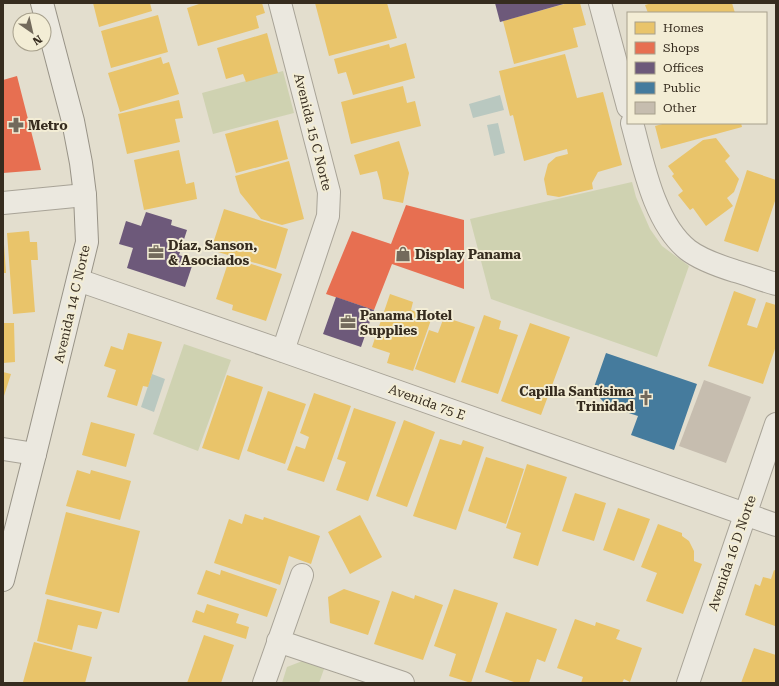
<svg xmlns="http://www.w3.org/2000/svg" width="779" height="686" font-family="'Roboto Serif',serif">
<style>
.green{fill:#cfd2b1}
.water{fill:#b9c8c0}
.homes{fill:#e9c46a}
.shops{fill:#e76f51}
.offices{fill:#6d597a}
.public{fill:#457b9d}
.building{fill:#c6bdaf}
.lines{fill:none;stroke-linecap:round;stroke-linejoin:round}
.street-casing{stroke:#a8a397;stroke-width:24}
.secondary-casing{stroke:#989387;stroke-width:24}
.street{stroke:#ebe8df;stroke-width:22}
.secondary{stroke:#ebe8df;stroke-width:22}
.labels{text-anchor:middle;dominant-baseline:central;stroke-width:4;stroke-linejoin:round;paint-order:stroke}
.poi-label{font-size:13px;font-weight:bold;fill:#362c1f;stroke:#f3edd5;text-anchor:start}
.street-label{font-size:13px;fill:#362c1f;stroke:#f3edd5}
</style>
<rect width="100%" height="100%" fill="#e3dece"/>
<path class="green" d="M283,71L294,113L213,134L202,93Z
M632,182L636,197L650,229L662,246L689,266L657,357L491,299L470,219Z
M184,344L231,360L198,451L153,434Z
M305,660L324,669L319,683H282L287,667Z"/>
<path class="water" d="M500,95L504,110L473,118L469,104Z
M498,123L505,153L494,156L487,125Z
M152,374L165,379L154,412L141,407Z"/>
<path class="homes" d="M93,3H150L152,11L99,27Z
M202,3H262L265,13L256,16L259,28L198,46L187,8Z
M315,3H387L397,38L329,56Z
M568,3H580L586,25L573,28L578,47L514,64L503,21Z
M652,3H732L735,13H648L645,5Z
M158,15L168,52L111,68L101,31Z
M267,33L278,73L246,82L243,74L226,79L217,48Z
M406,43L415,78L353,95L346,72L338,74L334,59L389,44L390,48Z
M565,54L577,98L603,92L622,165L598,172L592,183L593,189L559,197L547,195L544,179L548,164L556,157L568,154L567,149L524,161L513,115L510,116L499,71Z
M161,57L163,64L169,62L179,94L120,112L108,73Z
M403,86L407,103L415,101L421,126L351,144L341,102Z
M179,100L183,118L175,119L180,142L127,154L118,114Z
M278,120L288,159L236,173L225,134Z
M666,123H741L742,127L661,149L655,126Z
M716,138L730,156L725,161L739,179L734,192L727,198L733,206L706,226L693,208L690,210L678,195L683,191L672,176L674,174L668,166L703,140Z
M399,141L409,173L403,203L383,199L380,181L377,171L360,175L354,155Z
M179,150L186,184L194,182L197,199L144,210L134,160Z
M289,161L304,219L282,225L261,219L240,193L235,176Z
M747,170L776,180V198L758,252L724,241Z
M224,209L288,229L276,269L211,250Z
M29,231L30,242H37L38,260H31L35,312L13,314L7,233Z
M3,244H4L6,273H3Z
M230,257L282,274L266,321L232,310L233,305L216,299Z
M734,291L756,299L747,325L757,328L766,302L776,305V346L763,384L708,366Z
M390,294L413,302L411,310L432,317L413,371L387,363L390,353L372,347Z
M484,315L501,321L499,329L518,335L498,394L461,382Z
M444,317L475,327L455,383L415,369L429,330L438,333Z
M3,323H14L15,362L3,363Z
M530,323L570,337L541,415L501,401Z
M128,333L162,342L148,387L143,386L137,406L107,397L116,370L104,366L111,346L123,350Z
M3,372L11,374L3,399Z
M227,375L263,387L239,460L202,448Z
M268,391L306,404L285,464L247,451Z
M314,393L351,406L324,482L287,470L296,446L305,449L309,437L300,433Z
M354,408L396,422L368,501L336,490L346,462L337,459Z
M404,420L435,432L407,507L376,496Z
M91,422L135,434L126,467L82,455Z
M440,439L461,445L463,440L484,447L456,530L413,516Z
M486,457L524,469L506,524L468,511Z
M527,464L567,477L538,566L513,558L521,533L506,528Z
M77,470L90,474L91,470L131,481L120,520L66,506Z
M575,493L606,503L594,541L562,531Z
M618,508L650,519L634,561L603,550Z
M66,512L140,531L119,613L45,594Z
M245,514L263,520L264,517L320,536L311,564L289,556L280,585L214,563L229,519L242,524Z
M360,515L382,557L350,574L328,532Z
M658,524L682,533V536L689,541L694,551V561L702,564L683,614L646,601L657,573L641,567Z
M206,570L220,575L221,570L277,589L267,617L197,594Z
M774,570L776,571L775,626L745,615L755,584L760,586L763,577L771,579Z
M344,589L380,601L368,635L330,623L328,597Z
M454,589L498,603L471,683L449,676L456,654L434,646Z
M392,591L414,599L415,595L443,605L423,660L374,644Z
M47,599L102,612L97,629L78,625L72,650L37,641Z
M207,604L239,614L236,623L249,627L246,639L192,622L196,610L204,613Z
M506,612L557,629L545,662L537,659L529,683H517L485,672Z
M575,619L595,626L596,622L620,630L616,639L642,648L630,682L624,679L622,683H581L583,677L557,668Z
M204,635L234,645L221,683H187Z
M34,642L92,657L85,683L23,682Z
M754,648L776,655V683H741Z"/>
<path class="shops" d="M17,76L41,170L3,173V80Z
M406,205L464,220V289L392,264L374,310L326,294L352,231L391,244Z"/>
<path class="offices" d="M495,3H567L500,22Z
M146,212L172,220L171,225L187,230L179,255L194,260L185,287L127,268L133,248L119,244L126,221L141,226Z
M336,297L374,310L361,347L323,334Z"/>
<path class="public" d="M606,353L697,384L674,450L631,435L638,416L607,406L593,390Z"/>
<path class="building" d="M704,380L751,397L726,463L679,446Z"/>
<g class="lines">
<defs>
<path id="street" d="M280,3L329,192L328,216L283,351
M600,3L628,107
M632,123C643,163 654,223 688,250C701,260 719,266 735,271C749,275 762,280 776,284
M3,203L85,195
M78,280L283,351L776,525
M3,449L35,454
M278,641L403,683
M264,683L302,575
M688,683L776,424"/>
<path id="secondary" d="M3,580L35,454L87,242L85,195L81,163L73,121L42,3"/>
</defs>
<use href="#street" class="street-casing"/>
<use href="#secondary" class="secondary-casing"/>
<use href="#street" class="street"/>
<use href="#secondary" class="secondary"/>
</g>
<defs>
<symbol id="pharmacy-bare" viewBox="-9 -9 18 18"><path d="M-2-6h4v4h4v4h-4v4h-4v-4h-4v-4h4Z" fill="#736a5c" stroke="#f3edd5" stroke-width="2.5" paint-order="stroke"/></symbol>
<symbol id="office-bare" viewBox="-9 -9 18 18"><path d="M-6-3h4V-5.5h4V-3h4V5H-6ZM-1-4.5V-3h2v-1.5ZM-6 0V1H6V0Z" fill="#736a5c" stroke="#f3edd5" stroke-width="2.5" paint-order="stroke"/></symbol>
<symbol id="shop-bare" viewBox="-9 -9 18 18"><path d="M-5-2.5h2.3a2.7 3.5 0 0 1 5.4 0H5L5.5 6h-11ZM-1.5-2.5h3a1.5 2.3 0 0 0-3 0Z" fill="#736a5c" stroke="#f3edd5" stroke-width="2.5" paint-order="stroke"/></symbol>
<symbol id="church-bare" viewBox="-9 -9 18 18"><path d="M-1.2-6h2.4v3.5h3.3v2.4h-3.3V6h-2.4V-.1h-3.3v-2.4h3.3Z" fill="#736a5c" stroke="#f3edd5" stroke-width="2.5" paint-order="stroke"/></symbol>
</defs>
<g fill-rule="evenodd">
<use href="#pharmacy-bare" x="5" y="114" width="22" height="22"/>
<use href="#office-bare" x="145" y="241" width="22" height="22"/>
<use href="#shop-bare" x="392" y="243" width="22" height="22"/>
<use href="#office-bare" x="337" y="311" width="22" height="22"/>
<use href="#church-bare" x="635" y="387" width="22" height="22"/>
</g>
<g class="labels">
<g class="poi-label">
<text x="28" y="125">Metro</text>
<text x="168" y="245">Díaz, Sanson,<tspan x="168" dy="15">&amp; Asociados</tspan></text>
<text x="415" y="254">Display Panama</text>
<text x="360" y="315">Panama Hotel<tspan x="360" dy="15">Supplies</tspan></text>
<text x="634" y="391" text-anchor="end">Capilla Santísima<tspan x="634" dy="15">Trinidad</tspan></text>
</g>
<g class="street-label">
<text transform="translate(313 132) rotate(76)">Avenida 15 C Norte</text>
<text transform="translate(72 304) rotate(-77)">Avenida 14 C Norte</text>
<text transform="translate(427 402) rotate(20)">Avenida 75 E</text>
<text transform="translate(732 553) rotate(-71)">Avenida 16 D Norte</text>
</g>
</g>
<rect width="779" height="686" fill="none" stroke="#362c1f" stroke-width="8"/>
<rect x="627" y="12" width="140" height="112" fill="#f3edd5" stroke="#a7a08c"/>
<rect x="635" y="22" width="20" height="12" fill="#e9c46a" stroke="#a7a08c"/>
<text x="663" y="32" font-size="12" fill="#362c1f">Homes</text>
<rect x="635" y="42" width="20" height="12" fill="#e76f51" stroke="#a7a08c"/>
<text x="663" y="52" font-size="12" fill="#362c1f">Shops</text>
<rect x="635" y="62" width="20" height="12" fill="#6d597a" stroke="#a7a08c"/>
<text x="663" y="72" font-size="12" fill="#362c1f">Offices</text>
<rect x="635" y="82" width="20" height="12" fill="#457b9d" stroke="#a7a08c"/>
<text x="663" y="92" font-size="12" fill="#362c1f">Public</text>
<rect x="635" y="102" width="20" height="12" fill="#c6bdaf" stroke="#a7a08c"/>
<text x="663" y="112" font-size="12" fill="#362c1f">Other</text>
<g transform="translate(32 32) rotate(146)"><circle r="19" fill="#f3edd5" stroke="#a7a08c"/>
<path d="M0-3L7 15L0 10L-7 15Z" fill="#736a5c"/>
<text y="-6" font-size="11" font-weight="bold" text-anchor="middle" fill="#362c1f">N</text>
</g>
</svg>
